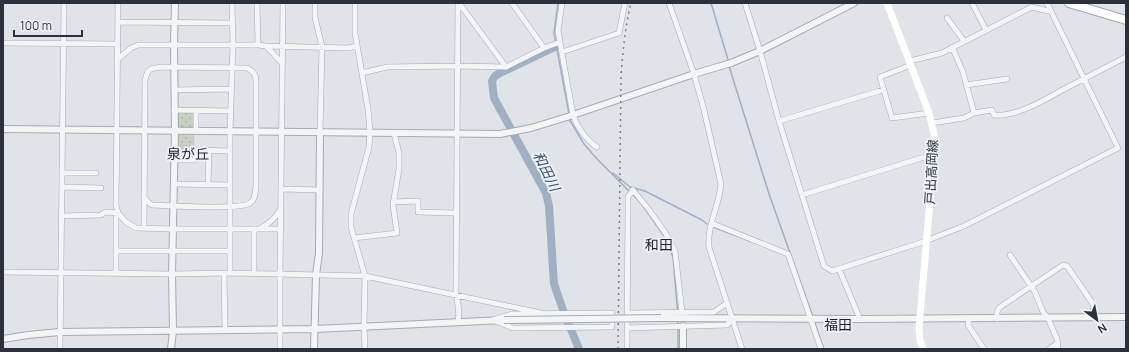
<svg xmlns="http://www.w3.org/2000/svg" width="1129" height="352" font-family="Manrope,'Noto Sans JP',sans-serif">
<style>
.park{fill:url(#park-dots)}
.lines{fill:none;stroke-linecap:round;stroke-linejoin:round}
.stream{stroke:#9fb0c4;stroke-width:1.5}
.river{stroke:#9fb0c4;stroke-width:8}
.minor-casing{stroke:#a6aab1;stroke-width:6}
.tertiary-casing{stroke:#a6aab1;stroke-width:8}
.primary-casing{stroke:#a1a7b2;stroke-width:10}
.minor{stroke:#f2f4f6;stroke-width:5}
.tertiary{stroke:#f2f4f6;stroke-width:6}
.secondary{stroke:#fff;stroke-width:7}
.primary{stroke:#fff;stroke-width:8}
.rail{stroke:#7b8390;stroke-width:1.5;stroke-dasharray:2 4;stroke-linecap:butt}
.tertiary-bridge-casing{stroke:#a6aab1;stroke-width:8;stroke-linecap:butt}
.tertiary-bridge{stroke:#f2f4f6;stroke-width:6}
.labels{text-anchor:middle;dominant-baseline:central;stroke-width:3.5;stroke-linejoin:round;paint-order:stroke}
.street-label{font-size:13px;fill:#2a313d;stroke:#eff2f5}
.neighbourhood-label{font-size:14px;fill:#1d222e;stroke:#eff2f5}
.water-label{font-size:14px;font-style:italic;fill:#394f6d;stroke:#eff2f5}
</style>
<defs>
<pattern id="park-dots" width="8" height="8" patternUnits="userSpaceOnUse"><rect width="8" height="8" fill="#c6d1c2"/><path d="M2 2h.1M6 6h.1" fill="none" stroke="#aab4a8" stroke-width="1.8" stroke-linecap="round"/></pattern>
</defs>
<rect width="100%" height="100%" fill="#e0e3e8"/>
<path class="park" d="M180,112H193L195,115V128H181L178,126V114Z
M180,134H193L194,136L195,157L178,158L177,137Z"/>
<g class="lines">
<path class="stream" d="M558,3L554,33L569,114
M711,3L729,63
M729,66L769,194L813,317
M569,119L584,144L597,159L641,203L664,236L673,257L678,317
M613,173L630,187L645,191L702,220L707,224
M713,227L750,241
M814,321L824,349
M678,349V321"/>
<path class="river" d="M557,46L500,73L495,76L492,81L494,98L546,193L549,206L554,284L563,310L579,349"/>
<defs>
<path id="minor" d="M257,3L258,45
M315,3V17L322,47L320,132
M355,3V33L368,109L370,132L369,147L351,214V227L365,276L364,327L365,349
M458,3L456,295C458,304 460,312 458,322
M459,3L506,67
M512,3L544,48
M562,3L558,31L573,115C577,127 587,141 597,147
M669,3L694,74L704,110L721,184C719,207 707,224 709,247L742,349
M745,3L760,51L779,121L824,266L832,271L923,242L964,226L1118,148L1047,3
M972,3L986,30
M947,18L964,41
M119,22L232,23
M3,43L118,44
M266,46L348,48L357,46
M952,47L963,72L974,113
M562,52L619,33L625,3
M118,59L131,48L138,45H258L266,46L282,63
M910,61L942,53L1032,7L1048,11L1050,10
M911,65L880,77L892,118L929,113
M362,73L387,67L458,66L506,67L544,48L560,42
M966,85L1007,79
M174,90L231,89
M174,110L230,111
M779,121L883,90
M932,123L964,118L974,113L992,110L994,115C1019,117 1047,98 1068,87C1087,77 1107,67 1126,57
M196,130V111
M174,160H194L196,158V150L230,151
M62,173H96
M174,184L230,185
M208,184L209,150
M62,187L101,188
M281,189L320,190
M802,195L934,154
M144,197L149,203L152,205C168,206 242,210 250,203C256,199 255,192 256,186V81C256,74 253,71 247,68L164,67C152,68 147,67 145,81L144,228
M393,202L418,201V212L456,213
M62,216L101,215L105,212L118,213L126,222L136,228L173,229H259C269,224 275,219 280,210
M711,223L788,254L821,349
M261,229H280
M354,238L397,233L393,205L399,169V153L394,133
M116,251H230
M1010,255L1035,292L1043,312L1048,318L1057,339L1058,349
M839,269L860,319
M3,272L172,274L230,273L365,276L541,313
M116,273V218L118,213L116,205L118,3
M224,273L225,330
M230,273V131L233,45L232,3
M254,274V229
M612,313V327L513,328L493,320L512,314Z
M628,313L714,312L727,303
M969,319L968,325L984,349
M997,319V312L1000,307L1063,265L1067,266L1093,304L1094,318
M627,328L727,325L733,319
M60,349L64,3
M280,349V275L283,3
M627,349L628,208V197L633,190L650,211L666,234L675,251L682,312
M1049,349L1058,343"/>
<path id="tertiary" d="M3,129L500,134L531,128L567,117L694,74L731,63L760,51L854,3
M661,318L860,319L1126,317
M683,326V349
M3,339L28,335L60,332L315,329L504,320
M171,349L173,331L172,274L175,130L174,45L175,3
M314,349L316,275L319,253L320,132"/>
<path id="primary" d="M1069,3L1126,20"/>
</defs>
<use href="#minor" class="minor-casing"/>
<use href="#tertiary" class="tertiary-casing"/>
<use href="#primary" class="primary-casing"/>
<use href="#minor" class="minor"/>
<use href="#tertiary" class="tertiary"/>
<path class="secondary" d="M887,3L929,113L934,134V154L919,328L920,341L923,349"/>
<use href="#primary" class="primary"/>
<path class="rail" d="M618,349L621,76C623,51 625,27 631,3"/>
<defs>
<path id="tertiary-bridge" d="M504,320L661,318"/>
</defs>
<use href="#tertiary-bridge" class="tertiary-bridge-casing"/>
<use href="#tertiary-bridge" class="tertiary-bridge"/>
</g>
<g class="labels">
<g class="street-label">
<text transform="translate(931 172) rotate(-87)">戸出高岡線</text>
</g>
<g class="neighbourhood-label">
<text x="188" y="153">泉が丘</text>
<text x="659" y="244">和田</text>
<text x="838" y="324">福田</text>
</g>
<g class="water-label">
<text transform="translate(547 171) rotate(64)">和田川</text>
</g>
</g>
<rect width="1129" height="352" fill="none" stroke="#2a313d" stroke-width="8"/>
<g transform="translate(1097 320) rotate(148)" stroke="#eff2f5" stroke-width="3" paint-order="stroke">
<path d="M0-3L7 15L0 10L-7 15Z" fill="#2a313d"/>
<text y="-6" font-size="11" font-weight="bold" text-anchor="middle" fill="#2a313d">N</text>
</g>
<path d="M14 30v6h68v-6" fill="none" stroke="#2a313d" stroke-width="2"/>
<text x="20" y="30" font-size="12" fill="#2a313d" stroke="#eff2f5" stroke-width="3" paint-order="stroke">100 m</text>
</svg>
